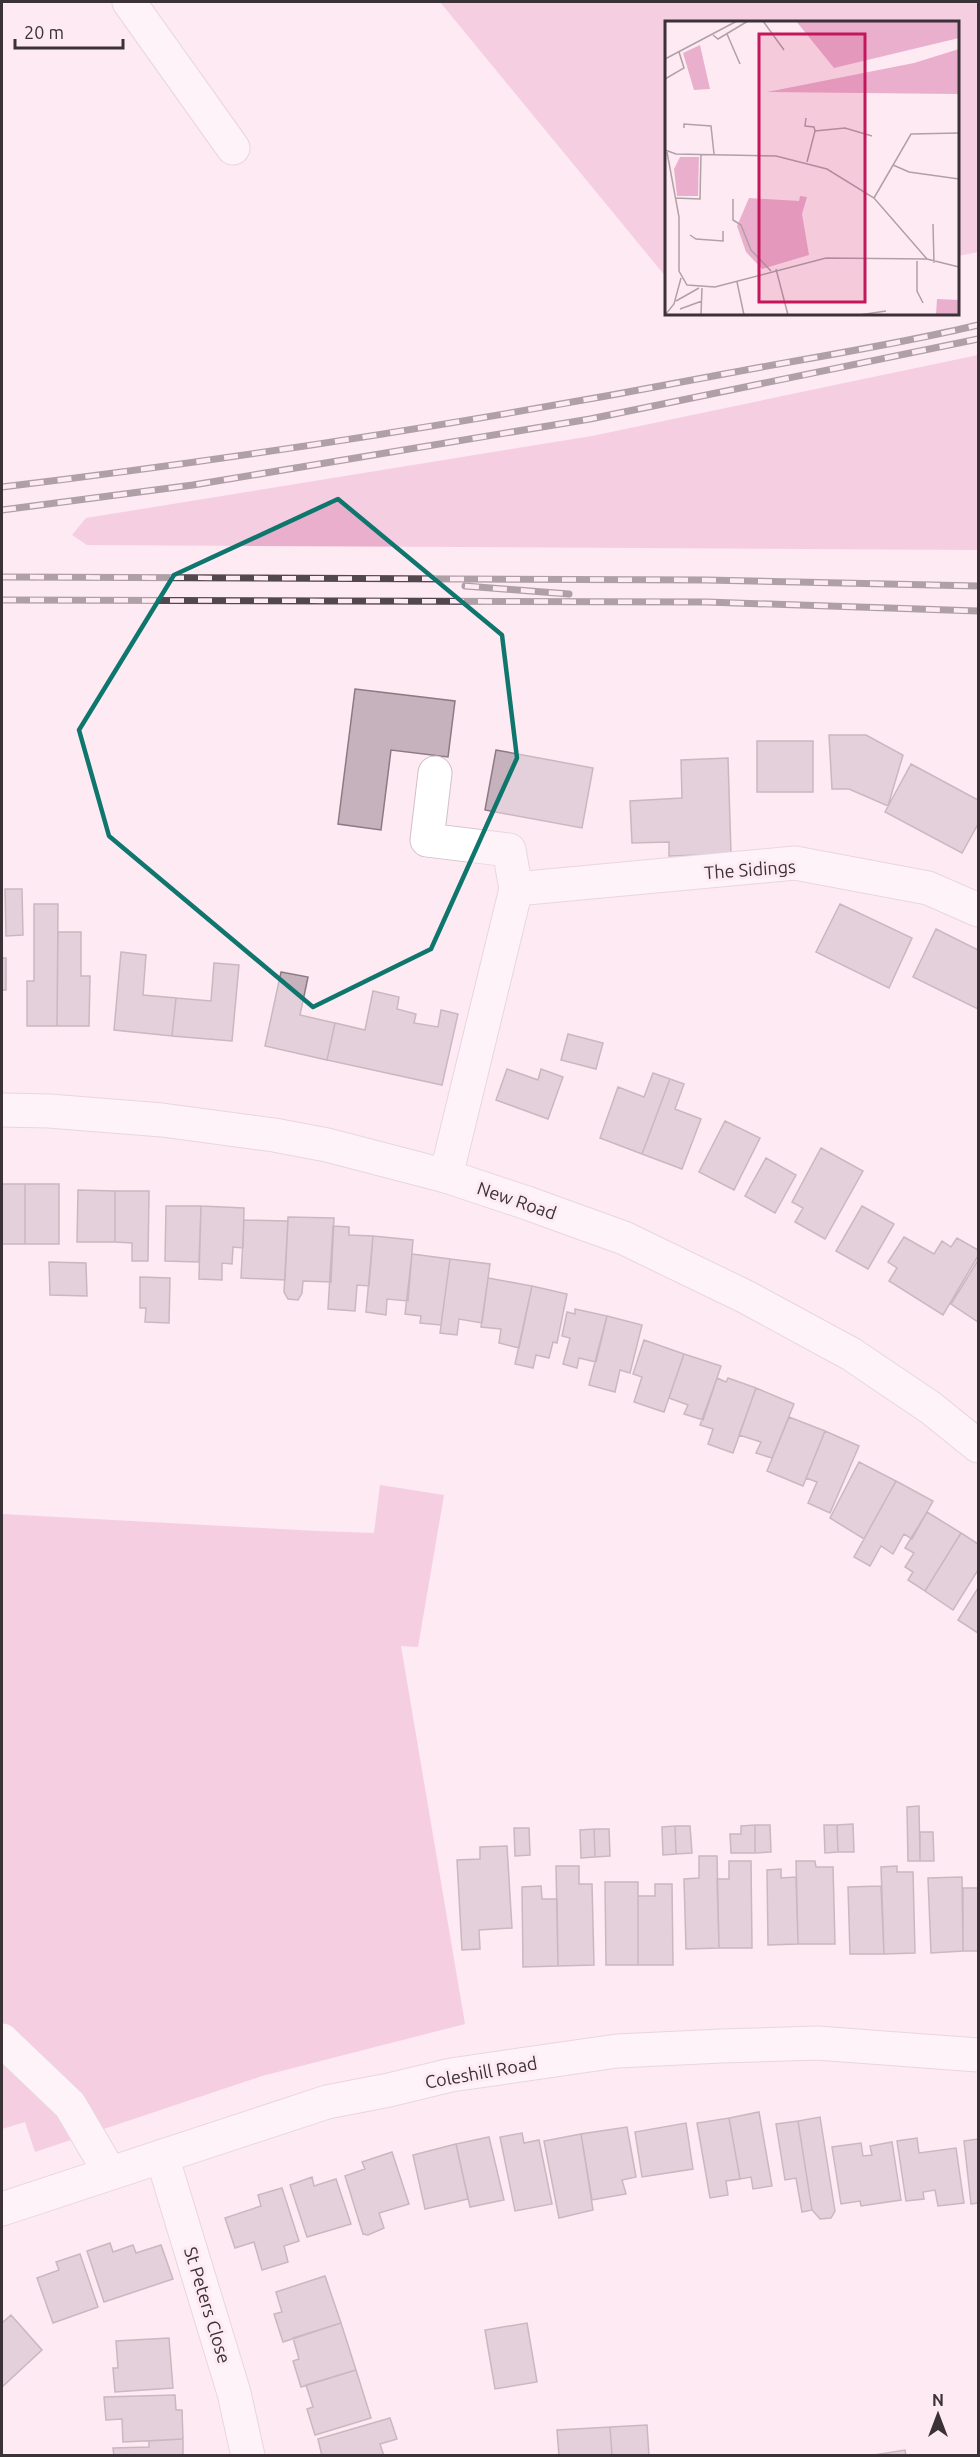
<svg xmlns="http://www.w3.org/2000/svg" width="980" height="2457" font-family="Ubuntu,sans-serif">
<style>
.green{fill:#eaafcd}
.building{fill:#c6b2bc;stroke:#8c7a83;stroke-width:1.5}
.lines{fill:none;stroke-linecap:round;stroke-linejoin:round}
.minor-casing{stroke:#d1bec7;stroke-width:35}
.major-casing{stroke:#d1bec7;stroke-width:35}
.minor{stroke:#fff;stroke-width:33}
.major{stroke:#fff;stroke-width:33}
.rail-casing{stroke:#51474c;stroke-width:7}
.rail{stroke:#feeaf3;stroke-width:4.5;stroke-dasharray:14;stroke-linecap:butt}
.marked{fill:none;stroke:#0f766e;stroke-width:4.5;stroke-linejoin:round}
.labels{text-anchor:middle;dominant-baseline:central;stroke-width:6;stroke-linejoin:round;paint-order:stroke}
.street-label{font-size:18px;fill:#3a3236;stroke:#feeaf3}
.inset-road{fill:none;stroke:#b0a0a7;stroke-width:1.5}
.view{fill:#c2185b;fill-opacity:0.15;stroke:#c2185b;stroke-width:3}
.inset-edge{fill:none;stroke:#3a3236;stroke-width:3}
</style>
<rect width="100%" height="100%" fill="#feeaf3"/>
<path class="green" d="M440,2H978V252L958,256V22H666V277Z
M978,355V550L87,545L72,535L86,518L592,436Z
M380,1485L444,1495L418,1647L401,1646L465,2024L262,2076L35,2152L25,2122L2,2129V1514L317,1531L374,1533Z"/>
<path class="building" d="M355,689L455,701L448,757L391,750L381,830L338,824Z
M829,735H866L903,755L888,806L849,789H832Z
M757,741H813V792H757Z
M496,750L593,768L582,828L485,810Z
M728,758L731,854L669,856V842L632,843L630,801L682,798L681,760Z
M911,764L978,800V824L962,853L885,812Z
M5,889H22L23,935L6,936Z
M34,904H58L57,1026H27V981H34Z
M840,904L912,938L889,988L816,952Z
M936,929L978,950V1009L913,977Z
M58,932H81V976H90L89,1026H57Z
M121,952L146,955L143,995L176,998L172,1036L114,1030Z
M2,958H6V990H2Z
M214,963L239,965L232,1041L172,1036L176,998L211,1001Z
M281,972L308,977L300,1015L335,1023L327,1060L265,1046Z
M373,991L399,997L397,1009L416,1014L414,1023L438,1027L441,1010L458,1014L442,1085L327,1060L335,1023L365,1030Z
M568,1034L603,1043L596,1069L561,1060Z
M507,1069L538,1080L541,1069L563,1077L548,1119L496,1100Z
M653,1073L670,1079L642,1154L600,1138L618,1087L644,1097Z
M670,1079L684,1084L675,1109L701,1119L682,1169L642,1154Z
M725,1121L760,1138L734,1190L699,1172Z
M821,1148L863,1171L825,1239L795,1222L803,1208L792,1202Z
M766,1158L796,1175L775,1213L745,1196Z
M2,1184H25V1244H2Z
M25,1184H59V1244H25Z
M78,1190L115,1191V1242H77Z
M115,1191H149L148,1261H132V1243L115,1242Z
M166,1206H201L199,1262L165,1261Z
M201,1206L244,1208L243,1248L233,1247L232,1264L222,1263V1280L199,1279Z
M862,1206L894,1224L868,1269L836,1251Z
M288,1217L334,1218L331,1282L303,1281L302,1293L298,1300L288,1299L284,1292Z
M244,1220L288,1221L285,1280L241,1278Z
M333,1226L349,1227V1235L373,1236L369,1286L357,1285L355,1311L328,1309Z
M373,1236L413,1240L408,1301L387,1299L386,1315L366,1312Z
M904,1237L934,1254L942,1241L951,1247L957,1238L978,1250V1256L943,1315L889,1281L897,1268L888,1262Z
M412,1254L450,1259L441,1325L420,1323L421,1316L405,1314Z
M450,1259L490,1264L482,1323L459,1319L457,1335L440,1333Z
M49,1262L86,1263L87,1296L50,1295Z
M977,1262L978,1263V1322L951,1304Z
M140,1277L170,1278L169,1323L145,1322L146,1308H140Z
M488,1278L532,1286L519,1348L499,1343L501,1329L481,1327Z
M532,1286L567,1294L557,1343L553,1342L549,1358L536,1355L533,1368L515,1364Z
M575,1309L607,1316L596,1362L579,1358L577,1368L563,1364L570,1338L562,1336L567,1312L575,1314Z
M607,1316L642,1325L630,1373L620,1370L615,1392L589,1385Z
M644,1340L684,1354L664,1412L634,1402L642,1377L633,1374Z
M684,1354L721,1366L703,1420L684,1414L688,1405L669,1398Z
M717,1378L726,1382L728,1378L756,1388L733,1453L708,1444L713,1429L700,1425Z
M756,1388L794,1404L772,1458L756,1453L761,1442L739,1435Z
M789,1417L825,1431L803,1486L767,1471Z
M825,1431L859,1446L830,1513L808,1503L817,1482L806,1478Z
M859,1462L896,1481L864,1539L830,1518Z
M896,1481L933,1501L912,1539L904,1534L893,1554L881,1546L870,1566L854,1557Z
M927,1512L961,1533L925,1591L908,1580L913,1572L905,1567L914,1553L905,1548Z
M961,1533L978,1544V1570L953,1610L925,1591Z
M978,1588V1633L958,1620Z
M919,1806L920,1861H908L907,1807Z
M853,1824L854,1852H838L837,1825Z
M755,1825H770L771,1852L755,1853Z
M755,1825V1853H731L730,1834H741V1826Z
M824,1825H837L838,1852L825,1853Z
M675,1826H690L692,1853L676,1854Z
M675,1826L676,1854L663,1855L662,1827Z
M514,1828H529L530,1855L515,1856Z
M594,1829L595,1857L581,1858L580,1830Z
M594,1829H609L610,1856L595,1857Z
M920,1832H933L934,1861H920Z
M507,1846L512,1928L479,1930L480,1949L462,1950L457,1860L480,1859V1847Z
M699,1856H717L719,1948L686,1949L684,1879L699,1878Z
M729,1861H751L752,1948H719L717,1879H729Z
M796,1861H815L816,1867H833L835,1944H798Z
M556,1866H579V1884H592L594,1965L558,1966Z
M897,1866V1872H913L915,1953L884,1954L881,1867Z
M781,1869V1878L796,1877L798,1944L768,1945L767,1870Z
M962,1877L963,1951L931,1953L928,1878Z
M605,1882H638V1965H606Z
M655,1884H672L673,1965H638V1896H655Z
M541,1886L542,1899H557L558,1966L523,1967L522,1887Z
M881,1886L884,1954H850L848,1887Z
M963,1888H978V1951H963Z
M759,2112L772,2186L753,2189L751,2177L740,2179L729,2118Z
M820,2117L835,2211L831,2218L820,2219L812,2210L798,2121Z
M729,2118L740,2179L726,2181L728,2195L710,2198L697,2123Z
M798,2121L812,2210L802,2212L796,2178L785,2180L776,2124Z
M686,2123L693,2169L642,2177L635,2132Z
M627,2127L636,2177L622,2180L626,2194L592,2200L581,2134Z
M522,2133L524,2143L539,2140L552,2204L515,2211L500,2137Z
M581,2134L593,2210L559,2218L544,2141Z
M489,2137L504,2200L470,2207L456,2144Z
M917,2138L919,2153L956,2148L964,2203L938,2206L935,2190L923,2192L924,2199L906,2201L897,2141Z
M978,2139V2203L971,2204L964,2141Z
M892,2142L901,2200L861,2206L860,2201L841,2204L832,2147L861,2143L863,2156L872,2155L870,2146Z
M456,2144L468,2199L425,2209L413,2155Z
M392,2152L409,2204L379,2213L384,2228L368,2235L363,2234L345,2176L365,2169L362,2162Z
M312,2177L314,2186L336,2179L351,2224L307,2237L290,2185Z
M282,2188L299,2241L284,2246L288,2262L262,2270L254,2242L235,2248L225,2218L261,2206L258,2195Z
M110,2243L113,2252L133,2245L136,2253L161,2245L173,2279L104,2302L87,2251Z
M80,2254L98,2307L53,2323L37,2278L59,2270L56,2262Z
M325,2276L341,2323L283,2342L274,2314L282,2312L276,2292Z
M11,2315L42,2350L2,2387V2323Z
M341,2323L356,2370L301,2387L293,2361L299,2359L293,2338Z
M527,2323L537,2382L495,2389L485,2330Z
M169,2338L173,2388L115,2392L113,2368H118L116,2341Z
M356,2370L371,2418L315,2435L307,2409L313,2407L306,2385Z
M175,2395L176,2410H182L183,2439L123,2442L122,2419L106,2420L104,2397Z
M390,2418L397,2439L380,2444L384,2456H322L318,2439Z
M647,2425L649,2456H612L610,2427Z
M610,2427L612,2456H559L557,2430Z
M183,2439V2456H114L113,2448L149,2447V2441Z
M905,2450L906,2456H868Z"/>
<g class="lines">
<defs>
<path id="minor" d="M129,2L233,148
M435,773L427,840L509,850L516,889
M446,1176L516,889L795,863L928,888L978,910
M2,2040L70,2105L110,2173
M162,2156L234,2393L248,2456
M2,2209L327,2102L389,2090L451,2075L617,2051L722,2046L817,2043L978,2055"/>
<path id="major" d="M2,1110L49,1111L162,1120L274,1135L327,1145L446,1176L527,1203L624,1238L746,1297L851,1354L931,1408L978,1446"/>
</defs>
<use href="#minor" class="minor-casing"/>
<use href="#major" class="major-casing"/>
<use href="#minor" class="minor"/>
<use href="#major" class="major"/>
<defs>
<path id="rail" d="M2,487C244,458 485,420 724,374C808,358 895,345 978,325
M2,510L193,485L590,419L978,339
M2,577L706,580L978,586
M465,586L569,594
M2,600L707,602L978,611"/>
</defs>
<use href="#rail" class="rail-casing"/>
<use href="#rail" class="rail"/>
</g>
<path d="M0 0H980V2457H0ZM338,499L502,635L517,758L431,949L313,1007L109,836L79,730L174,575Z" fill="#feeaf3" fill-opacity=".55" fill-rule="evenodd"/>
<path class="marked" d="M338,499L502,635L517,758L431,949L313,1007L109,836L79,730L174,575Z"/>
<g class="labels">
<g class="street-label">
<text transform="translate(750 869) rotate(-4)">The Sidings</text>
<text transform="translate(517 1200) rotate(19)">New Road</text>
<text transform="translate(481 2072) rotate(-10)">Coleshill Road</text>
<text transform="translate(208 2305) rotate(73)">St Peters Close</text>
</g>
</g>
<g transform="translate(665 21)">
<rect width="294" height="294" fill="#feeaf3"/>
<path d="M131,0H294V17L169,47ZM35,24L45,68L29,69L18,32ZM294,28V73L102,71L249,42ZM15,136H34L33,175H12L9,148ZM135,175L142,176L137,193L144,234L97,248L81,231L72,205L84,177L134,180ZM272,278L294,279V294H271Z" fill="#eaafcd"/>
<path class="inset-road" d="M98,0L119,29M62,13L75,43M48,14L53,18L83,0M0,38L72,0M0,58L19,47L14,31M141,97L140,105L149,106L150,110M19,107V103L46,105L49,133M0,129L11,133L111,135L162,148L209,177L262,238L294,246M2,131L14,196V250L22,264L50,266L161,237L262,238M142,141L150,110L180,107L207,115M228,144L244,151L294,158M10,177L35,178L36,133M209,177L246,113L294,112M68,178V199L76,204L86,229L106,250M268,203L269,242M25,214L31,218L58,220V210M252,240V270L258,282M111,248L123,294M72,261L79,294M11,280L34,267M15,288L37,280M0,294L9,283L16,257M36,294L37,267M194,294L221,290"/>
<path class="view" d="M94,13H200V281H94Z"/>
<rect width="294" height="294" class="inset-edge"/>
</g>
<rect width="980" height="2457" fill="none" stroke="#3a3236" stroke-width="6"/>
<g transform="translate(938 2415)" stroke="#feeaf3" stroke-width="4.5" paint-order="stroke">
<path d="M0-4.5L10 22L0 15L-10 22Z" fill="#3a3236"/>
<text y="-9" font-size="16" font-weight="bold" text-anchor="middle" fill="#3a3236">N</text>
</g>
<path d="M15 39v9h108v-9" fill="none" stroke="#3a3236" stroke-width="3"/>
<text x="24" y="39" font-size="18" fill="#3a3236" stroke="#feeaf3" stroke-width="4.5" paint-order="stroke">20 m</text>
</svg>
